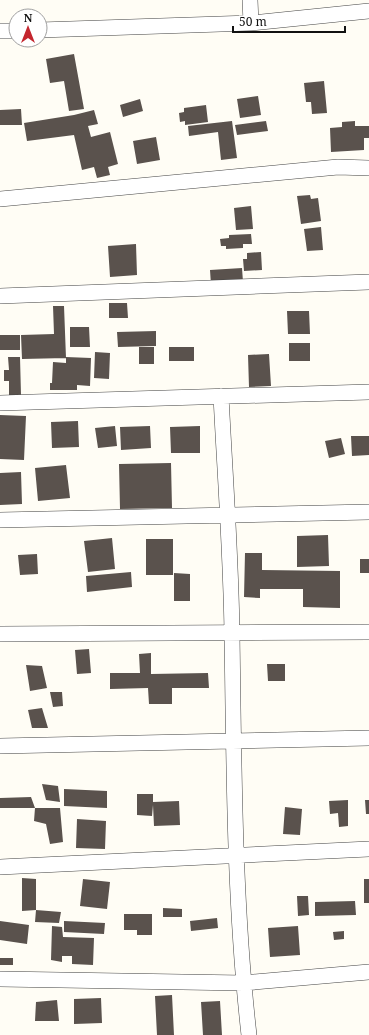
<svg xmlns="http://www.w3.org/2000/svg" width="369" height="1035" font-family="'Noto Serif',serif">
<style>
.building{fill:#5a524d}
.lines{fill:none;stroke-linecap:round;stroke-linejoin:round}
.minor-casing{stroke:#444;stroke-width:16}
.minor{stroke:#fff;stroke-width:15}
</style>
<rect width="100%" height="100%" fill="#fffdf5"/>
<path class="building" d="M74,54L84,109L69,111L64,81L50,83L46,59Z
M324,81L327,113L312,114L311,102H306L304,83Z
M258,96L261,115L240,118L237,99Z
M140,99L143,111L123,117L120,105Z
M206,105L208,122L185,125V121L180,122L179,113L184,112V108Z
M21,109L22,125H0V110Z
M94,110L98,124L88,126L91,137L110,132L118,164L108,167L110,175L97,178L94,167L82,170L74,135L27,141L24,123L74,115Z
M232,121L237,158L221,160L218,132L189,136L188,126Z
M266,121L268,131L237,135L235,125Z
M355,121V126H369V138H364V150L331,152L330,128L342,127V122Z
M156,137L160,160L137,164L133,141Z
M310,195L311,199L318,198L321,221L301,224L297,196Z
M251,206L253,229L236,230L234,208Z
M321,227L323,250L307,251L304,229Z
M251,234L252,244H243V248L226,249V246H221L220,239L229,238V235Z
M136,244L137,275L110,277L108,246Z
M261,252L262,270L244,271L243,259H247V253Z
M242,268L243,282L211,285L210,270Z
M109,303H127L128,318H109Z
M53,306H64L66,358L22,359L21,335L54,334Z
M287,311H309L310,334H288Z
M70,327H89L90,347H70Z
M156,331V346L118,347L117,332Z
M0,335H20V350H0Z
M289,343H310V361H289Z
M139,347H154V364H139Z
M169,347H194V361H169Z
M95,352L110,353L109,379L94,378Z
M269,354L271,386L249,387L248,355Z
M8,357H20L21,395H9V381H4V370H9Z
M66,357L91,358L90,386L77,385V390H50V383H52L53,362L66,363Z
M0,415L26,416L24,460L0,459Z
M78,421L79,447L52,448L51,422Z
M115,426L117,446L98,448L95,428Z
M150,426L151,448L121,450L120,427Z
M200,426V453H171L170,427Z
M351,436H369V455L352,456Z
M341,438L345,454L329,458L325,441Z
M171,463L172,508L120,509L119,464Z
M66,465L70,498L38,501L35,468Z
M21,472L22,504L0,505V473Z
M328,535L329,566L297,567V536Z
M112,538L115,569L88,572L84,541Z
M146,539H173V575H146Z
M245,553H262V570L340,571V608L303,607V589H260V598L244,597Z
M37,554L38,574L20,575L18,555Z
M360,559H369V573H360Z
M131,572L132,587L87,592L86,576Z
M174,573L190,574V601H174Z
M89,649L91,673L77,674L75,650Z
M151,653V674L208,673L209,688H172V704H149L148,688L110,689V673H140L139,654Z
M267,664H285V681H268Z
M26,665L42,666L47,688L30,691Z
M50,692H62L63,706L53,707Z
M42,708L48,728H32L28,710Z
M42,784L58,786L60,802L46,800Z
M64,789L107,791V808L64,806Z
M137,794H153V802L179,801L180,825L154,826L153,805L152,816L137,815Z
M31,797L35,808H0V798Z
M348,800V826L339,827L338,813L330,814L329,801Z
M365,800H369V814H366Z
M285,807L302,809L300,835L283,834Z
M35,808H60L63,842L50,844L46,824L34,821Z
M77,819L106,821L105,849L76,848Z
M22,878L36,879V910L61,912L59,923L35,922L36,910L22,911Z
M83,879L110,882L107,909L80,906Z
M364,879H369V903H364Z
M297,896H308L309,915L298,916Z
M355,901L356,915L315,916V902Z
M163,908L182,909V917H163Z
M124,914H152V935H137V930H124Z
M217,918L218,928L191,931L190,921Z
M0,921L29,925L27,944L0,940Z
M64,921L105,923L104,934L64,932Z
M52,926L62,927L63,937L94,938L93,965L72,964V956H62V962L51,960Z
M298,926L300,955L270,957L268,928Z
M344,931V939L334,940L333,932Z
M0,958H13V965H0Z
M172,995L174,1035H157L155,996Z
M101,998L102,1023L74,1024V999Z
M57,1000L59,1021H35L36,1002Z
M220,1001L222,1035H203L201,1002Z"/>
<g class="lines">
<defs>
<path id="minor" d="M250,0L251,23
M40,30L251,23L369,11
M0,31H16
M0,199L338,167L369,168
M0,296L369,282
M221,396C225,475 231,555 232,634C234,768 234,902 249,1035
M0,403L369,392
M0,520L369,512
M0,634L369,632
M0,746L369,738
M0,867L369,849
M0,979L243,983L369,972"/>
</defs>
<use href="#minor" class="minor-casing"/>
<use href="#minor" class="minor"/>
</g>
<g transform="translate(28 28)"><circle r="19" fill="#ffffff" stroke="#a0a0a0"/>
<path d="M0-3L7 15L0 10L-7 15Z" fill="#c4262e"/>
<text y="-6" font-size="11" font-weight="bold" text-anchor="middle" fill="#111111">N</text>
</g>
<path d="M233 26v6h112v-6" fill="none" stroke="#111111" stroke-width="2"/>
<text x="239" y="26" font-size="12" fill="#111111" stroke="#ffffff" stroke-width="3" paint-order="stroke">50 m</text>
</svg>
